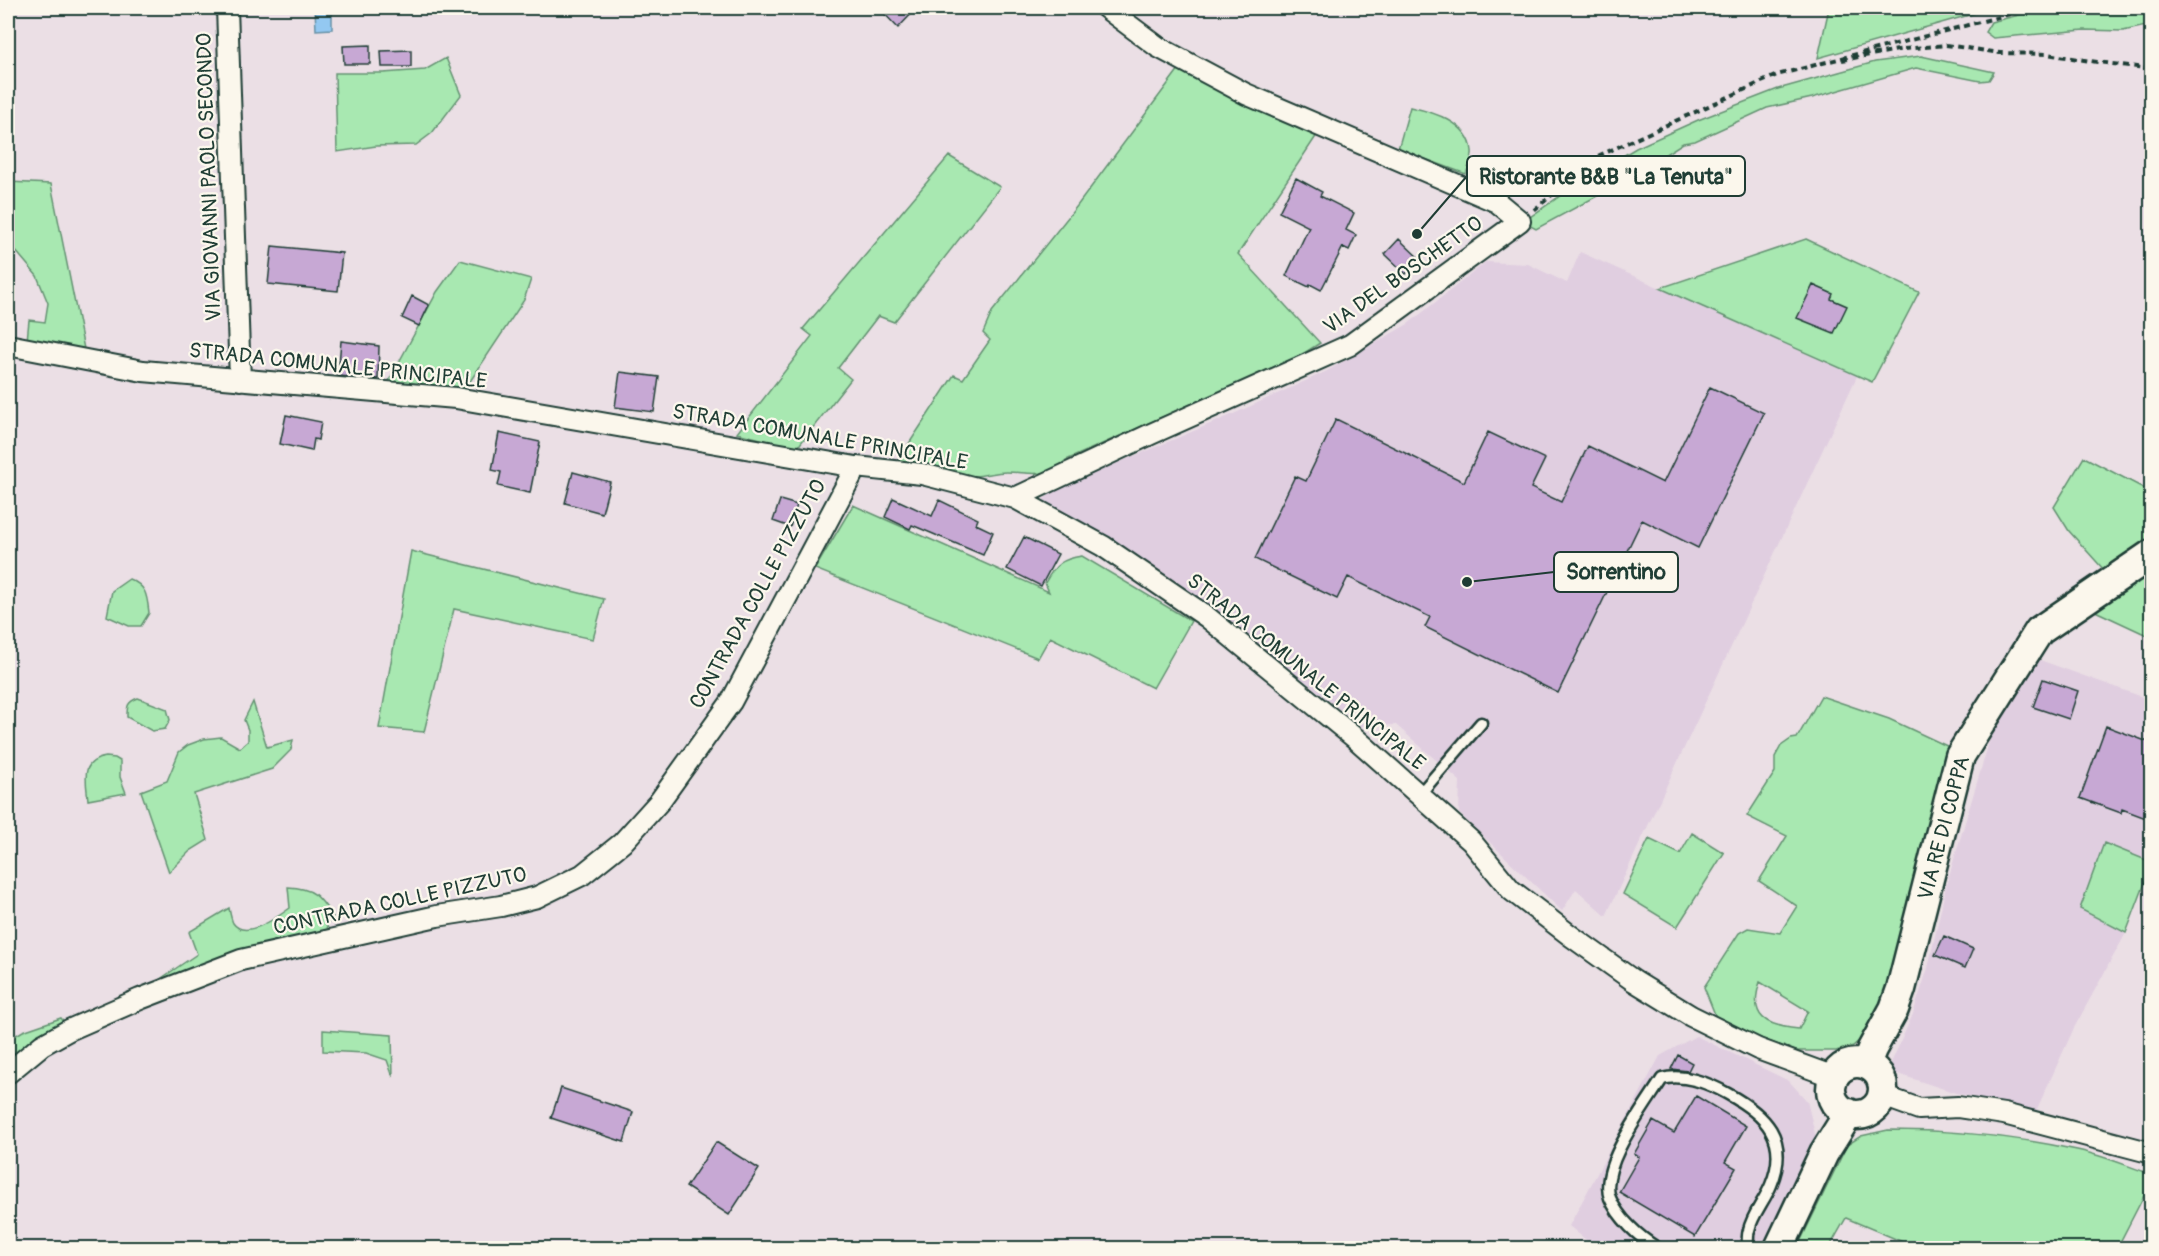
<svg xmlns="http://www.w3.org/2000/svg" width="2159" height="1256" font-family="Pangolin,sans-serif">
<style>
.built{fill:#e0cee0}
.green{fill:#a8e8b1;stroke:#649272;stroke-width:1.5;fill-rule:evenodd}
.water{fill:#93c8f1;stroke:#6590a5;stroke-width:1.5}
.building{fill:#c7a8d4;stroke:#1f3d34;stroke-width:1.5}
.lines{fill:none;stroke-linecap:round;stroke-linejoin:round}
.lane-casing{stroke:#1f3d34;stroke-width:15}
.street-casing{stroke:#1f3d34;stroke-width:24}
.secondary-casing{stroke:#1f3d34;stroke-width:33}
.path{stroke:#1f3d34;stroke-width:4;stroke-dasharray:6 4.5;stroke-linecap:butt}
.lane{stroke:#fbf7ec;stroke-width:10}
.street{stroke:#fbf7ec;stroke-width:20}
.secondary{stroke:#fbf7ec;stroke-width:28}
.labels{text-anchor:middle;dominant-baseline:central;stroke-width:4.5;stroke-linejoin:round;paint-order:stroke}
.street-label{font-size:21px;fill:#1f3d34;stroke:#fbf7ec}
.leader{fill:none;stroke:#1f3d34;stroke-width:2}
.callout-dot{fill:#1f3d34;stroke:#fbf7ec;stroke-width:2}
.callout{fill:#fbf7ec;stroke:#1f3d34;stroke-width:2}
.callout-label{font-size:22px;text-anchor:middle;font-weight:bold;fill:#1f3d34}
</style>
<rect width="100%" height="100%" fill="#ebdfe5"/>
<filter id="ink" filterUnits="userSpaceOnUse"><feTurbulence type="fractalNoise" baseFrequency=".0167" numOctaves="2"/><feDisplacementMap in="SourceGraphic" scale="12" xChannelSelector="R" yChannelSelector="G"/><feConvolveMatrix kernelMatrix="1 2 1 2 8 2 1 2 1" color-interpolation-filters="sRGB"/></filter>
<g filter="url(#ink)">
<path class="built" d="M1580,252L1857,376L1606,916L1576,889L1562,911L1459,813L1460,781L1396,725L1361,726L1217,611L1125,549L1044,509V499L1059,488L1229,416L1327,371L1408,324L1486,262L1528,264L1567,283Z
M2037,659L2151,700V862L2104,844L2080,909L2126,933L2074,1028L2036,1111L1956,1093L1895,1073L1891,1063L1913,1014L1928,968L1946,886L1993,729Z
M1696,1036L1789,1081L1807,1101L1818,1146L1770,1248H1596L1569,1226L1660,1056Z"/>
<path class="green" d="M1829,8H1994L1818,58Z
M2047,8H2151V25L2123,31L2084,30L1993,38L1985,32L1991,22Z
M1921,56L1994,72L1989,80L1980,81L1916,68L1812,98L1767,108L1695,141L1683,143L1610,189L1536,229L1523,222L1580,182L1636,148L1698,120L1778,89L1875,62Z
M446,58L461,95L432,133L416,145L376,146L337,152L335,73H383L425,70Z
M1179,69L1317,135L1238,254L1320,343L1287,364L1198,401L1066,460C1047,480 1030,472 1006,472C995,472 984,476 974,476C952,476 918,468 895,465L954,375L963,379L990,340L983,333L992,312L1077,206Z
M1410,107C1433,112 1469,122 1472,151C1473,158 1468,167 1466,174L1398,149Z
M949,156L1000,187L894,322L878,316L838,368L851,379L797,448L737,433L812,336L803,329Z
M8,182L51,184L85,354L27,341L29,320L45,322L48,303L37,276L10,244H8Z
M1806,239L1919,292L1872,382L1660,288Z
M460,260L531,279L524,300L461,395L385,388L437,292Z
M2084,457L2151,492V537L2105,571L2069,531L2054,507Z
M853,505L1049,592L1045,583C1055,564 1062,559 1082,556L1191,621L1153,688L1050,637L1038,658L815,569Z
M411,551L604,599L593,639L454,609L424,732L379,728Z
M2151,565V637L2091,609Z
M129,579C147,586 147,596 149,613L141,626H129L107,616L112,591Z
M1821,696L1889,719L1949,747L1889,991L1870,1031L1853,1046L1836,1051H1795L1718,1022L1704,987L1739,933L1748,928L1780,933L1797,906L1759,881L1787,836L1747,816L1775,772V757L1781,746L1791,739L1797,738ZM1760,982L1808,1011L1799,1029C1767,1026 1748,1018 1760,982Z
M138,698L167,709L170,720L165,729L152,731L127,717C127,706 127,702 138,698Z
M253,702L267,747L293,740L291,750L272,769L194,794L208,840L190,851L169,872L141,791L167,781L179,752L188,745L204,739L221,737L240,748L248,741V730L244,720Z
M106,757L115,758L120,761V777L126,793L88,800C86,779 80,761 106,757Z
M1692,833L1724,853L1677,927L1623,894L1649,839L1680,854Z
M2104,843L2151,862V867L2126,933L2080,909Z
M288,887C314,888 319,896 333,917L326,925L331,933L144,990L197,954L189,932L229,908C230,913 231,919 233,923C245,941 279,916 290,908Z
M61,1018L66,1024L8,1071V1040L23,1031Z
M323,1030L392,1035L393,1077L387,1060L366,1053L323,1051Z
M1888,1130C1952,1130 2014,1136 2077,1150C2102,1155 2127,1166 2151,1174V1182L2117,1248H1917L1846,1218L1829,1248H1797L1847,1145L1861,1136Z"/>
<path class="water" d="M315,8H332V29L316,30Z"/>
<path class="building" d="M879,8H917L898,28Z
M370,45V64H344L343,46Z
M411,50V67H382L381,51Z
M1296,178L1322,192L1320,196L1354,213L1346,230L1356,235L1349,250L1343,247L1321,290L1310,284L1309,287L1286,276L1309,227L1279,212Z
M1399,239L1420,259L1406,274L1385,254Z
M272,246L342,253L338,291L268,284Z
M1813,285L1833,294L1831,299L1847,306L1834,333L1797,318Z
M412,296L429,305L419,326L402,318Z
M341,341L379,346L378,379L338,376Z
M620,372L659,377L654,412L615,407Z
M1710,387L1764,413L1698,548L1642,520L1558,693L1425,627L1430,617L1348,577L1337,599L1255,559L1295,476L1306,481L1336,419L1464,482L1488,432L1545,459L1531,488L1561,502L1588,446L1663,483Z
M286,415L321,422L318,440L314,439L312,451L280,444Z
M499,433L540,442L530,493L498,486L501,472L492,470Z
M573,472L610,482L602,513L565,503Z
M893,498L932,516L939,500L978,519L976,524L993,532L983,555L912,525L910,529L885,517Z
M780,500L797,505L790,527L773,521Z
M1024,537L1058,554L1041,586L1007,569Z
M2043,679L2078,691L2069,719L2033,707Z
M2106,726L2151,743V820L2122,809L2121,813L2080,798Z
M1944,936L1973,949L1965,968L1935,955Z
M1678,1055L1692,1063L1688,1071L1671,1069Z
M561,1088L633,1112L624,1142L551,1118Z
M1696,1096L1746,1126L1725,1162L1736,1168L1695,1237L1619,1192L1639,1157L1634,1154L1653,1121L1674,1133Z
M716,1142L759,1169L729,1215L686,1187Z"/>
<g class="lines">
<defs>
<path id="lane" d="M1419,795L1481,723
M1657,1248C1639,1237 1618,1218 1610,1198C1598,1167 1646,1105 1662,1079C1682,1073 1709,1083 1728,1094C1766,1115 1790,1139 1771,1185C1765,1200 1752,1215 1749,1230C1747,1236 1748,1243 1748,1248"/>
<path id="street" d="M227,8L240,380
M8,345L143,371L456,398L856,467L922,474L1015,498L1103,546L1207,617L1355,738L1471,841L1511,890L1571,936L1634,981L1691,1016L1758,1049L1834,1077
M1015,498L1151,434L1350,345L1520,221L1497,202L1246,94L1158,47L1106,8
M8,1073L42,1045L69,1030L140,999L241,960L437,916L501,906L537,897L582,875L622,843L659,802L731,702L856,467
M1883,1096L1919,1109L1958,1107L2004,1114L2152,1153"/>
<path id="secondary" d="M1831 1089a26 26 0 1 1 52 0a26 26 0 1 1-52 0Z
M1866,1064L1872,1049L1894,1009L1901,989L1960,756L2039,631L2152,554
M1779,1248L1824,1153L1849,1113"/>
</defs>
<use href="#lane" class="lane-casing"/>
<use href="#street" class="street-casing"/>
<use href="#secondary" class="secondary-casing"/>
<path class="path" d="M1842,60L1904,49L1946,45L2000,53L2047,54L2097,62L2146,68
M1534,210L1598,156L1777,75L2033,8"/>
<use href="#lane" class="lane"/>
<use href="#street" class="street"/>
<use href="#secondary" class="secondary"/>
</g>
</g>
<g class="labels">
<g class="street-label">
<text transform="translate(209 177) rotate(-92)">VIA GIOVANNI PAOLO SECONDO</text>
<text transform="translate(1403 275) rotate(-35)">VIA DEL BOSCHETTO</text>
<text transform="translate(338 366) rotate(6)">STRADA COMUNALE PRINCIPALE</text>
<text transform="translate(820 437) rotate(10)">STRADA COMUNALE PRINCIPALE</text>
<text transform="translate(758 594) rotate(-61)">CONTRADA COLLE PIZZUTO</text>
<text transform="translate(1306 672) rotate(39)">STRADA COMUNALE PRINCIPALE</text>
<text transform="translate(1944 828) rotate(-75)">VIA RE DI COPPA</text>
<text transform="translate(400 901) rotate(-12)">CONTRADA COLLE PIZZUTO</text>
</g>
</g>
<path class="leader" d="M1417 234L1467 176M1467 582L1554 572"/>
<g class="callout-dot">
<circle cx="1417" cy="234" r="6"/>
<circle cx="1467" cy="582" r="6"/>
</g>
<g class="callout">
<rect x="1467" y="156" width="278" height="40" rx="6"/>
<rect x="1554" y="552" width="124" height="40" rx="6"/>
</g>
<g class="callout-label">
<text x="1606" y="184">Ristorante B&amp;B "La Tenuta"</text>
<text x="1616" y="579">Sorrentino</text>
</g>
<rect width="2159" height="1256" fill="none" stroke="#fbf7ec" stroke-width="30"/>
<rect x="15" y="15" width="2129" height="1226" fill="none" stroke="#1f3d34" stroke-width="2" filter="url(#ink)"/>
</svg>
